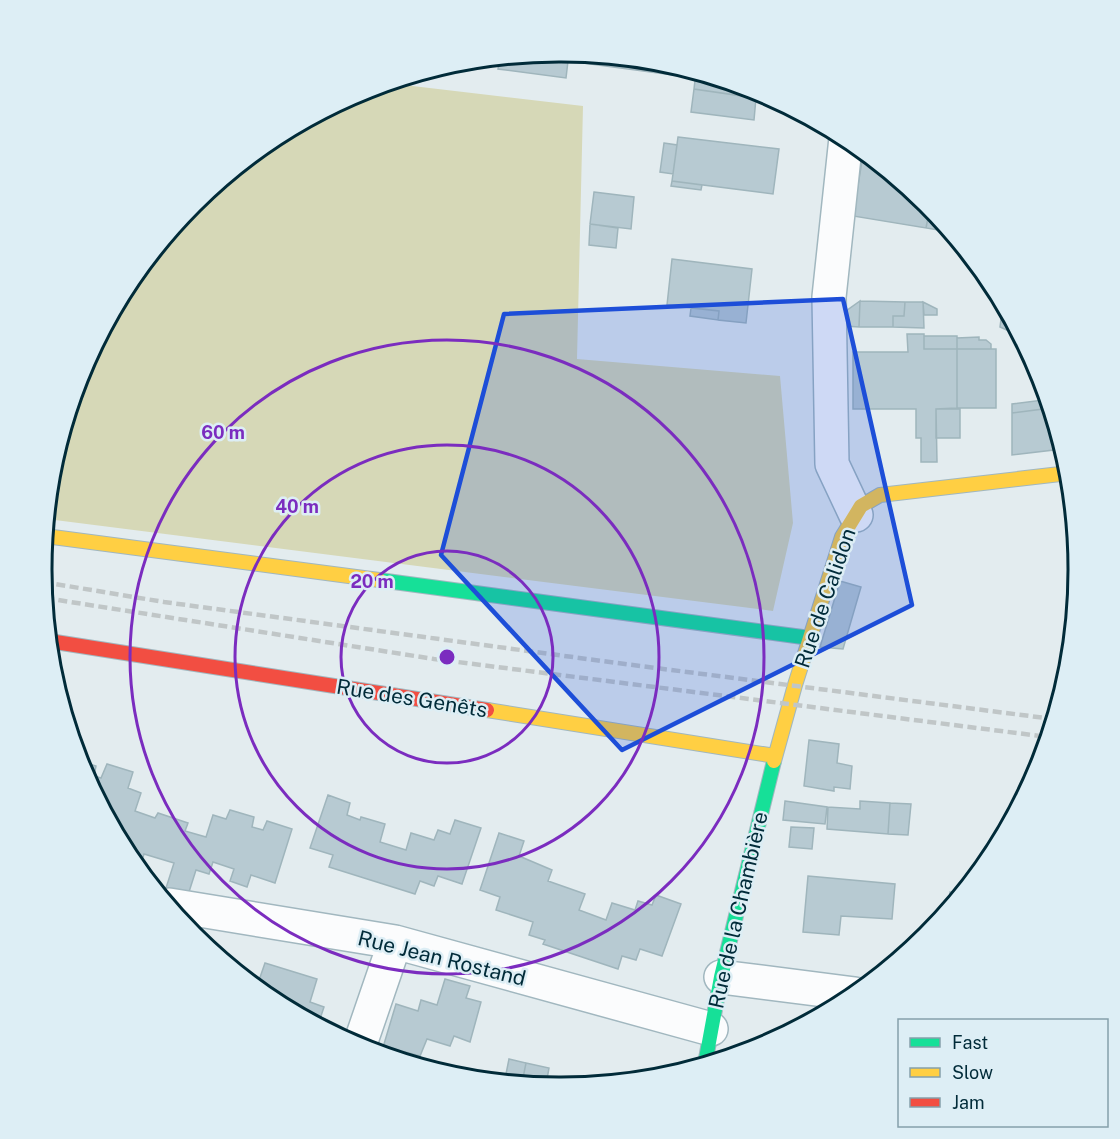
<svg xmlns="http://www.w3.org/2000/svg" width="1120" height="1139" font-family="'Public Sans',sans-serif">
<style>
.green{fill:#d6d8b7}
.building{fill:#b7cad2;stroke:#9fb5bc;stroke-width:1.5}
.lines{fill:none;stroke-linecap:round;stroke-linejoin:round}
.street-casing{stroke:#a1b7bf;stroke-width:36}
.fast-casing{stroke:#a1b7bf;stroke-width:16}
.slow-casing{stroke:#a1b7bf;stroke-width:16}
.jam-casing{stroke:#a1b7bf;stroke-width:16}
.street{stroke:#fbfcfd;stroke-width:33}
.fast{stroke:#16e098;stroke-width:14}
.slow{stroke:#ffcf43;stroke-width:14}
.jam{stroke:#f24e42;stroke-width:14}
.rail{stroke:#c0c6c7;stroke-width:4.5;stroke-dasharray:9 4.5;stroke-linecap:butt}
.marked{fill:#1d4ed8;fill-opacity:0.2;stroke:#1d4ed8;stroke-width:4.5;stroke-linejoin:round}
.ring{fill:none;stroke:#7b2cbf;stroke-width:3}
.labels{text-anchor:middle;dominant-baseline:central;stroke-width:5;stroke-linejoin:round;paint-order:stroke}
.street-label{font-size:21px;fill:#012b39;stroke:#ddeef5}
.rim{fill:none;stroke:#012b39;stroke-width:3}
.centre{fill:#7b2cbf;stroke:#ddeef5;stroke-width:3}
.ring-label{font-size:18px;text-anchor:middle;font-weight:bold;fill:#7b2cbf;stroke:#ddeef5;stroke-width:5;stroke-linejoin:round;paint-order:stroke}
</style>
<rect width="100%" height="100%" fill="#e3ecef"/>
<path class="green" d="M387,83L583,106L577,359L780,376L793,523L773,611L47,519L52,468L82,371L130,281L194,203L272,139L362,91Z"/>
<path class="building" d="M560,52L661,62L696,72L695,78L568,61L566,78L498,69L500,59L516,61V56Z
M696,72L759,91L777,101L694,89Z
M694,89L756,98L754,120L691,112Z
M678,137L779,149L773,194L672,181Z
M664,143L677,145L673,174L660,172Z
M863,155L869,156L927,203L930,207L926,228L853,216Z
M672,181L702,185L701,190L671,186Z
M594,192L634,197L631,229L590,224Z
M930,207L950,232L926,228Z
M590,224L618,228L616,248L589,245Z
M672,259L752,269L746,323L718,320L719,311L667,305Z
M860,301L905,302L904,316H893V327H859Z
M860,301L859,327L844,326L846,311Z
M905,302H923L924,328L893,327V316H904Z
M923,302L937,309V315H924Z
M1003,304L1017,331H1009L1000,327Z
M691,308L719,311L718,320L690,316Z
M907,334H924V349H957V408L936,409L937,462H921V438H916V409H853V352H908Z
M924,336H957V349H924Z
M979,337V340H986L991,344V349H957V338Z
M957,349H996V408H957Z
M1047,399L1062,449L1012,455V413L1043,409V400Z
M1043,400V409L1012,413V404Z
M936,409H960V438H936Z
M840,581L861,587L843,649L820,647Z
M809,740L839,744L837,763L852,766L850,789L834,787V791L804,786Z
M79,761L96,766L94,776L101,778L107,764L133,772L128,788L141,793L135,811L155,818L158,813L188,823L185,831L206,837L213,815L226,819L230,810L254,817L252,827L263,830L267,821L292,829L275,883L251,875L247,887L230,881L234,869L213,862L209,874L196,870L188,895L166,888L174,863L144,854L139,870L123,846L126,836L116,833Z
M328,795L350,803L347,815L360,820L361,817L385,824L380,842L406,850L411,833L434,840L438,830L450,834L455,820L481,828L462,884L438,876L434,886L420,881L415,894L329,867L333,855L310,848Z
M785,801L827,807L825,824L783,820Z
M860,801L890,803L888,834L827,829L828,807L860,809Z
M890,803L911,804L908,835L888,834Z
M791,827L814,828L812,849L789,847Z
M499,833L524,841L519,856L552,870L548,881L585,894L579,910L606,920L612,903L635,910L638,901L652,905L656,895L681,904L662,956L640,949L636,960L622,956L618,969L543,944L545,940L529,935L533,922L496,910L500,897L480,890Z
M808,876L895,884L892,919L841,916L839,935L803,932Z
M950,892L961,893L948,909Z
M265,963L317,979L310,1002L324,1007L318,1025L272,1000L265,995L267,990L257,986Z
M445,979L470,986L466,998L481,1002L470,1042L454,1036L450,1046L427,1039L420,1056L405,1052L402,1060L381,1054L396,1004L418,1011L421,1000L437,1005Z
M509,1059L526,1063L523,1078L506,1074Z
M526,1063L549,1068L547,1079L577,1086L560,1087L504,1082L506,1074L523,1078Z"/>
<g class="lines">
<defs>
<path id="street" d="M846,138L829,297L832,464L856,515
M169,905L395,942L711,1029
M721,977L855,994
M359,1047L395,942"/>
<path id="fast" d="M379,580L810,638
M705,1064L721,977L774,761"/>
<path id="slow" d="M45,536L379,580
M487,710L775,756
M774,761L795,685L842,537L861,506L880,495L1069,473"/>
<path id="jam" d="M49,641L487,710"/>
</defs>
<use href="#street" class="street-casing"/>
<use href="#fast" class="fast-casing"/>
<use href="#slow" class="slow-casing"/>
<use href="#jam" class="jam-casing"/>
<use href="#street" class="street"/>
<use href="#fast" class="fast"/>
<use href="#slow" class="slow"/>
<use href="#jam" class="jam"/>
<path class="rail" d="M43,582L164,602L617,663L1053,719
M45,598L434,659L1048,737"/>
</g>
<path class="marked" d="M843,299L912,605L622,750L441,555L504,314Z"/>
<g class="ring">
<circle cx="447" cy="657" r="106"/>
<circle cx="447" cy="657" r="212"/>
<circle cx="447" cy="657" r="317"/>
</g>
<g class="labels">
<g class="street-label">
<text transform="translate(825 598) rotate(-71)">Rue de Calidon</text>
<text transform="translate(412 698) rotate(9)">Rue des Genêts</text>
<text transform="translate(738 910) rotate(-77)">Rue de la Chambière</text>
<text transform="translate(442 958) rotate(14)">Rue Jean Rostand</text>
</g>
</g>
<path d="M0 0H1120V1139H0ZM559 62H561A507 507 0 0 1 1068 569V570A507 507 0 0 1 561 1077H559A507 507 0 0 1 52 570V569A507 507 0 0 1 559 62Z" fill="#ddeef5" fill-rule="evenodd"/>
<path class="rim" d="M559 62H561A507 507 0 0 1 1068 569V570A507 507 0 0 1 561 1077H559A507 507 0 0 1 52 570V569A507 507 0 0 1 559 62Z"/>
<circle cx="447" cy="657" r="9" class="centre"/>
<g class="ring-label">
<text x="223" y="439">60 m</text>
<text x="297" y="513">40 m</text>
<text x="372" y="588">20 m</text>
</g>
<rect x="898" y="1019" width="210" height="108" fill="#ddeef5" stroke="#85a0aa" stroke-width="1.5"/>
<rect x="910" y="1038" width="30" height="9" fill="#16e098" stroke="#85a0aa" stroke-width="1.5"/>
<text x="952" y="1049" font-size="18" fill="#012b39">Fast</text>
<rect x="910" y="1068" width="30" height="9" fill="#ffcf43" stroke="#85a0aa" stroke-width="1.5"/>
<text x="952" y="1079" font-size="18" fill="#012b39">Slow</text>
<rect x="910" y="1098" width="30" height="9" fill="#f24e42" stroke="#85a0aa" stroke-width="1.5"/>
<text x="952" y="1109" font-size="18" fill="#012b39">Jam</text>
</svg>
